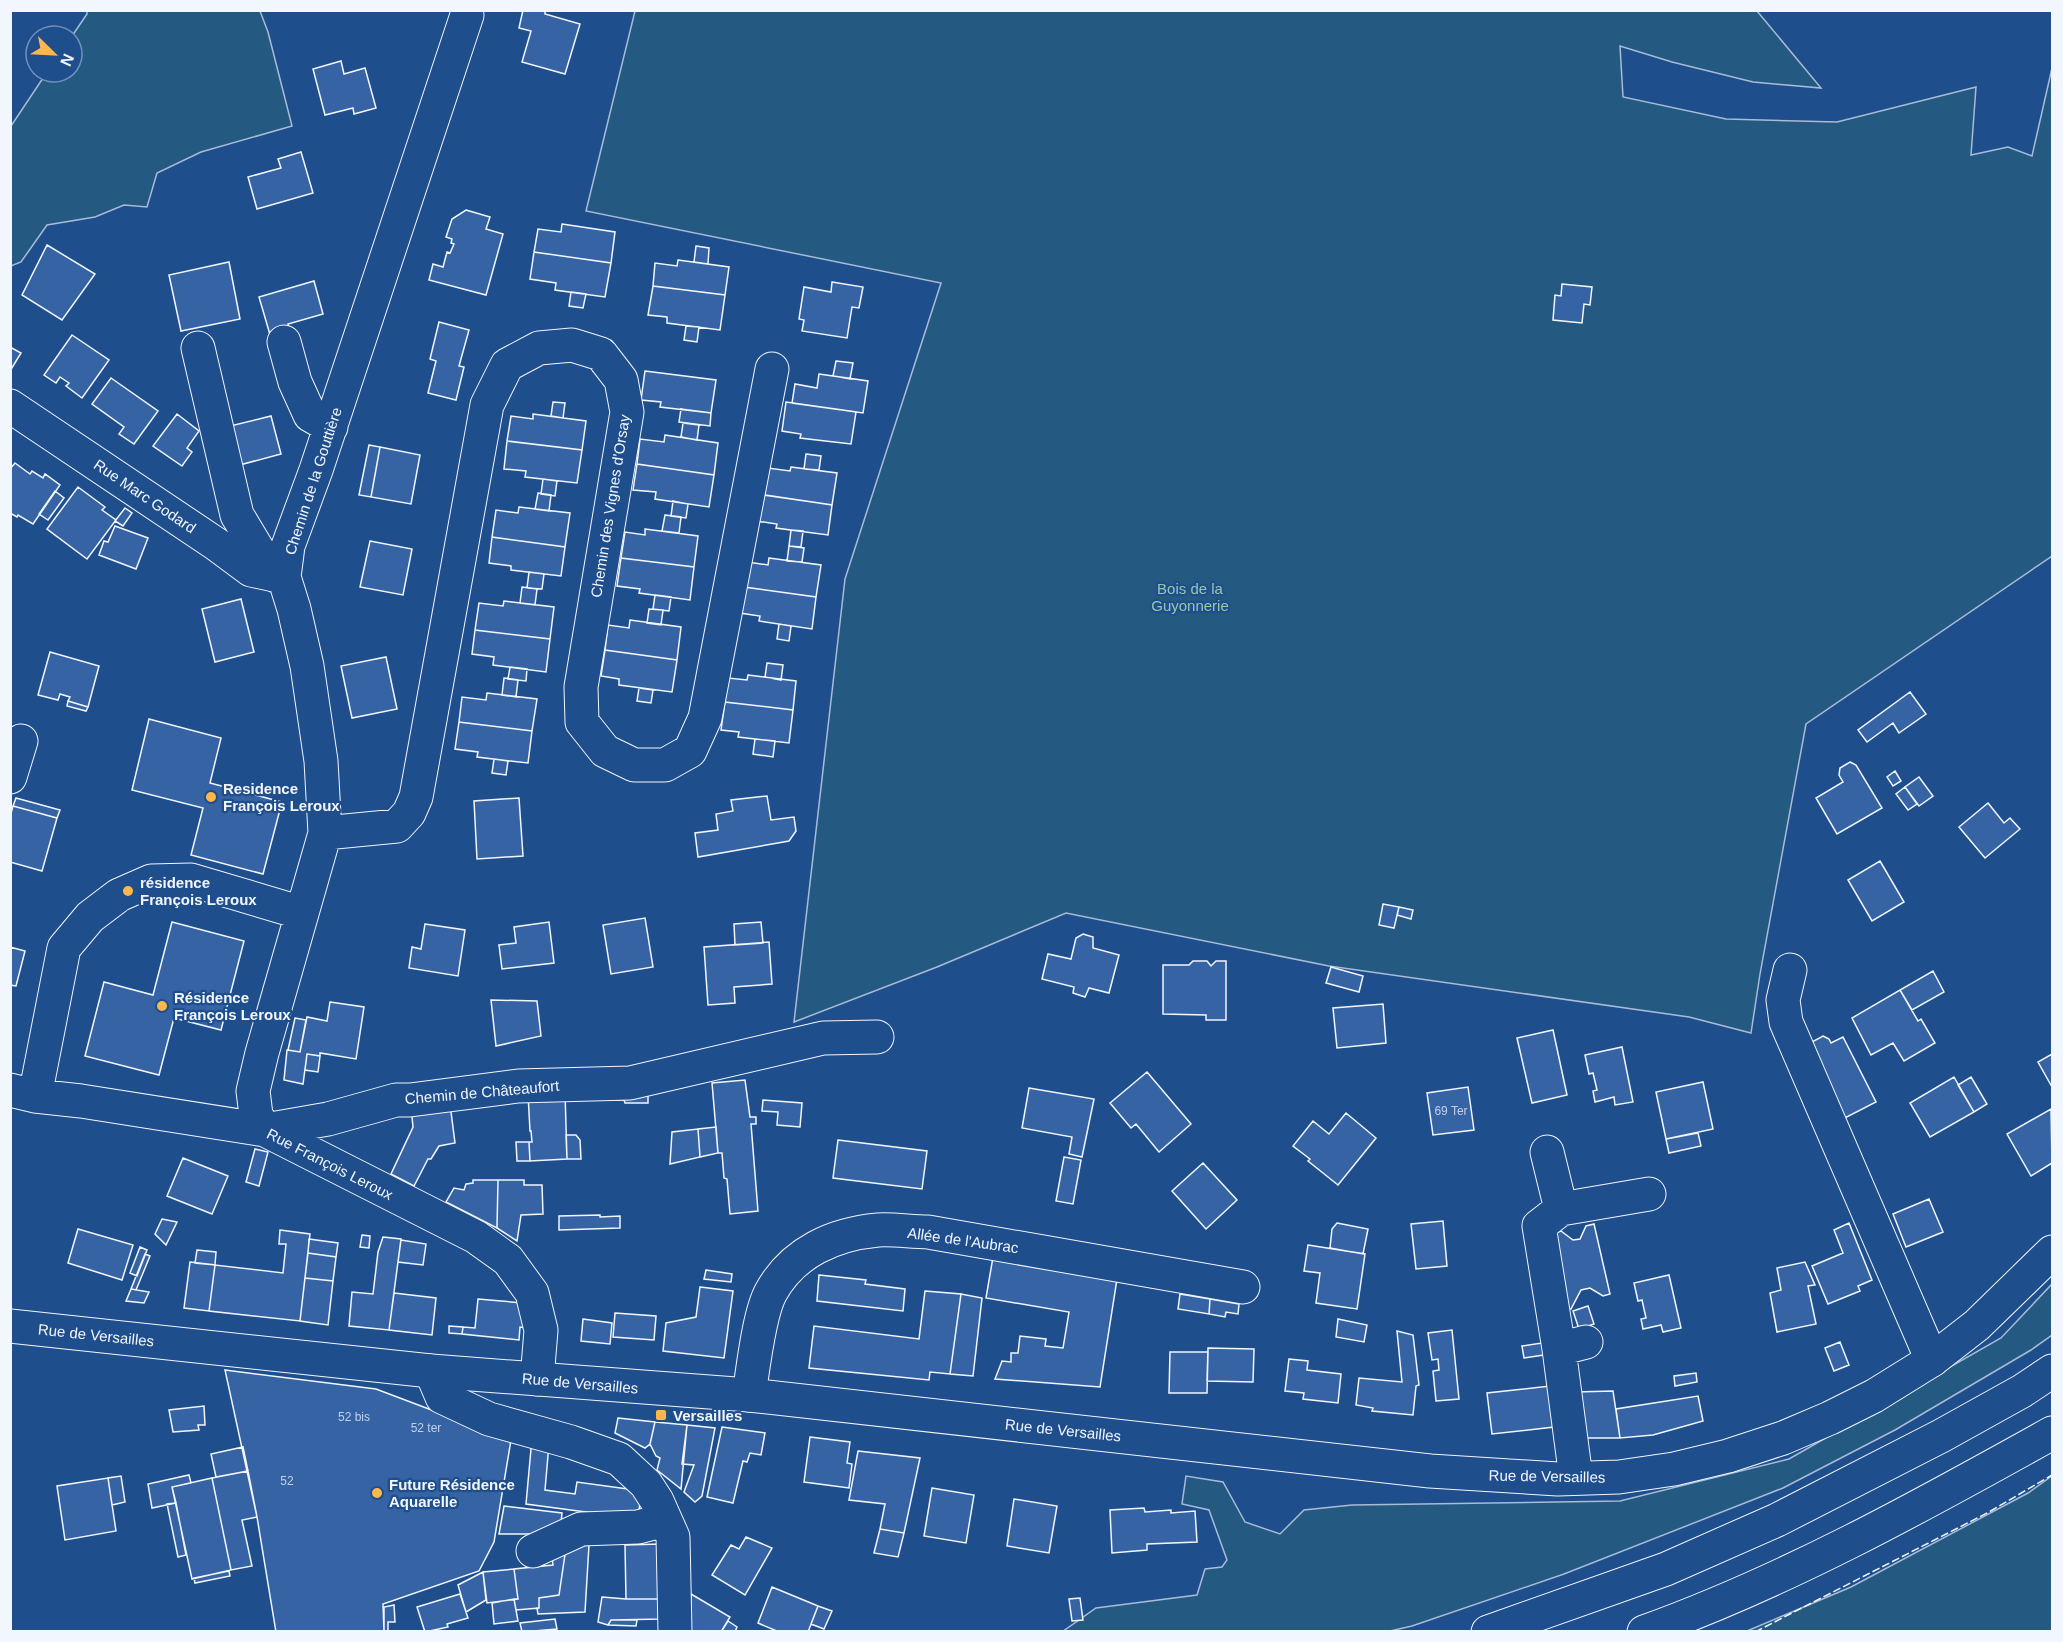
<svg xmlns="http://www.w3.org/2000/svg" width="2063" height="1642" font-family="Helvetica,sans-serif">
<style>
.green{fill:#245a82;stroke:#a8bbd7;stroke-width:1.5}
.building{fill:#3563a3;stroke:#f2f6ff;stroke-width:1.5}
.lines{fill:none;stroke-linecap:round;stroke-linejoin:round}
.minor-casing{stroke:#f2f6ff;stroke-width:35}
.major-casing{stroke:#f2f6ff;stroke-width:35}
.highway-casing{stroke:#f2f6ff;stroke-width:35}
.minor{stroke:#1f4e8c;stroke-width:33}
.major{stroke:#1f4e8c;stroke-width:33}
.highway{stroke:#1f4e8c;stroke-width:33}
.fence{stroke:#f2f6ff;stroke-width:1.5;stroke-dasharray:8 3;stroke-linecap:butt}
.poi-dot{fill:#ffb74d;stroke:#1f4e8c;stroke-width:2}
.labels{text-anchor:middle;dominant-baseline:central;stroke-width:4.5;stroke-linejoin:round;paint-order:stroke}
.number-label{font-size:12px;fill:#c3d1e8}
.street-label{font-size:15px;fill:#f2f6ff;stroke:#1f4e8c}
.park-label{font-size:15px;fill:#97c8a6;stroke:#1f4e8c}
.poi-label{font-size:15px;font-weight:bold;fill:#f2f6ff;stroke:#1f4e8c;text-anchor:start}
</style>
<rect width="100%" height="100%" fill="#1f4e8c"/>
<path class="green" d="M87,11H260L268,32L292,126L201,152L157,173L147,207L124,205L95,217L47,225L21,262L11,266V126L47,72H72V36L87,14Z
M635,11H1757L1821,88L1753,82L1672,62L1620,46L1623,97L1726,119L1837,122L1976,87L1971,155L2008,147L2032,156L2052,68V556L1806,724L1760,974L1751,1033L1689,1017L1329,966L1066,913L937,967L794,1022L845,579L941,283L586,211Z
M2052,1284V1335L2031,1350L1895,1430L1783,1488L1564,1574L1412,1626L1390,1631L1062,1632L1096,1608L1197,1595L1205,1569L1222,1567L1227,1560L1209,1510L1182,1504L1186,1476L1223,1482L1245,1522L1280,1534L1304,1510L1352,1505L1620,1501L1789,1459L2001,1338Z
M2052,1476V1631H1747L1851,1587L2028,1493Z"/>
<path class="building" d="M523,10H545V14L580,24L565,74L522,62L531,31L519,28Z
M341,61L344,74L365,68L376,108L354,114L353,108L325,115L313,69Z
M301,152L313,193L257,209L248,177L281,168L278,159Z
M466,210L490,217L486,229L503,234L486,295L429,280L433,264L443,267L447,252L450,253L454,244L451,243L452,239L446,237L452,219Z
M562,224L615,232L611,263L534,252L538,229L561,232Z
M47,245L95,274L62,320L22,295Z
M696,246L709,248L708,264L694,262Z
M534,252L611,263L605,297L555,290L556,283L530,279Z
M678,260L729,267L725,295L653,286L655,263L677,266Z
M229,262L240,319L181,331L169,275Z
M314,281L323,314L288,324L290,332L271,338L259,297Z
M832,282L863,287L859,308L852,307L847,338L802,331L804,320L799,319L804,287L831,292Z
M1562,284L1592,287L1590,305L1584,304L1582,323L1553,320L1555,295L1561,296Z
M653,286L725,295L720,330L667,323V317L648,315Z
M571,292L586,294L583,308L569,306Z
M439,322L469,330L459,366L464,367L456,400L428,393L436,361L430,359Z
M686,326L699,327L697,342L684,340Z
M72,335L109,360L82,398L66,386L69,383L60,377L56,383L44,375Z
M10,347L21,353L10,371Z
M836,361L853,363L850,379L833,376Z
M645,371L716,380L711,413L660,407L661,402L641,400Z
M819,374L868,381L863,413L792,403L795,384L817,388Z
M111,378L158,411L134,444L119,434L124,427L92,404Z
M553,402L565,403L563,418L551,416Z
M786,402L856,412L851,444L800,438L801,434L782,431Z
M681,409L711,413L710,426L679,422Z
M177,414L199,431L187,448L192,452L182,466L153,446Z
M533,414L586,421L582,450L507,441L511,416L533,419Z
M271,416L281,454L232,467L222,428Z
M683,423L699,425L697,440L681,437Z
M665,435L718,443L714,475L637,464L640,439L664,442Z
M507,441L582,450L577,483L525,477L526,471L504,469Z
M369,445L380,447L371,497L359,495Z
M380,447L420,455L411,504L371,497Z
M806,454L821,456L819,470L804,469Z
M15,463L30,474L32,471L43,478L45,474L60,485L33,524L18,515L17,517L10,513V469Z
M637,464L714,475L709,507L655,499L656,492L633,490Z
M791,467L837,473L832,505L764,495L768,468L790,471Z
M543,479L557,481L555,496L541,494Z
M78,487L105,507L102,510L116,520L87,559L47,529Z
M55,491L64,498L48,520L39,514Z
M538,493L551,495L549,511L535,509Z
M759,494L832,505L828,535L776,528L777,524L756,521Z
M673,501L688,504L686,518L671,516Z
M519,507L570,513L565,547L492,537L496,510L518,513Z
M125,508L132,513L123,526L115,521Z
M665,515L681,517L679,533L662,531Z
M115,526L148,538L136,569L99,555L104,541L108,542Z
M645,529L698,536L694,567L621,558L625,532L645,535Z
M791,530L803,531L801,547L789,546Z
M492,537L565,547L561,576L511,570V566L489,563Z
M370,541L412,549L403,595L360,587Z
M789,546L804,548L802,562L787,561Z
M621,558L694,567L690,600L639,593L640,589L617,586Z
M769,558L821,565L816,597L744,587L748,562L768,565Z
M529,572L544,574L542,589L527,588Z
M522,587L537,589L535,605L520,603Z
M744,587L816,597L812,629L759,621L760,616L740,613Z
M655,595L671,597L669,611L653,609Z
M241,599L254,652L215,662L202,609Z
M504,601L554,607L550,639L475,630L479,603L503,606Z
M649,609L663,610L661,625L647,623Z
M630,620L681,627L677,660L605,650L608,625L629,628Z
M779,624L791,626L789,641L777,639Z
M475,630L550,639L546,672L493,665L494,657L472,654Z
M605,650L677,660L672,692L619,685V679L601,676Z
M50,652L99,666L88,707L68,701L70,697L60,694L58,700L38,695Z
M386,657L397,709L352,718L341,666Z
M767,663L783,665L781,680L765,677Z
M510,667L527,669L526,681L508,679Z
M748,675L796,681L793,710L725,702L728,678L747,680Z
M504,678L518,680L516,697L502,695Z
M639,688L653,690L651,703L637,701Z
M1910,692L1926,714L1899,733L1893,723L1867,742L1858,730Z
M487,693L537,699L532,731L459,722L462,697L486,700Z
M68,701L88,707L86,711L67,706Z
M725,702L793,710L789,743L738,737L739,732L721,730Z
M149,719L221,738L210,783L282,802L263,874L191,855L203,808L132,790Z
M459,722L532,731L528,763L477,757L478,752L455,749Z
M755,739L775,741L773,757L753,754Z
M494,759L508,761L506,775L492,773Z
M1850,762L1856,765L1882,808L1837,834L1816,798L1843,782L1839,775L1840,768Z
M1895,771L1901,781L1893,786L1887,777Z
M1919,777L1933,796L1919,806L1905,787Z
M1905,787L1917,804L1908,810L1896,794Z
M767,796L771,820L794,817L796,831L789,841L698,857L695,833L718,830L716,814L733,811L731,800Z
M16,798L60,810L57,818L13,806Z
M519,798L523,856L477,859L474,801Z
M1988,803L2004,823L2010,818L2020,829L1985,858L1959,827Z
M13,806L57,818L42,871L10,862V817Z
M1880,861L1904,902L1872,921L1848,880Z
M1383,904L1399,907L1394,928L1379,925Z
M1399,907L1413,910L1411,919L1397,915Z
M645,918L653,967L611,974L603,925Z
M172,922L244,941L221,1030L174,1018L159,1075L85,1056L104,982L153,995Z
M549,922L554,963L502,969L499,945L516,943L514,927Z
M761,922L763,943L735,945L734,924Z
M425,924L465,930L458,976L409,968L412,947L421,949Z
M1083,934L1093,937V948L1119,955L1109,993L1089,988L1085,997L1073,993L1074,987L1042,979L1048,954L1071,959L1076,938Z
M769,942L772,984L734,987L735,1003L708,1005L704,947Z
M10,947L25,951L16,986L10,985Z
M1193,961H1207L1211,966L1216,961H1226V1020H1206V1015L1163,1014V965H1189Z
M1331,967L1363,976L1359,992L1326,983Z
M1933,971L1944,992L1912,1010L1900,990Z
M1900,990L1918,1021L1921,1019L1935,1043L1904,1061L1893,1043L1871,1055L1852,1018Z
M491,1000L537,1001L541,1036L496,1046Z
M330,1002L364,1007L356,1059L320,1053V1056L307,1054L303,1084L284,1080L287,1050L300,1052L307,1017L327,1021Z
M1383,1004L1386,1043L1337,1048L1333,1008Z
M295,1018L306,1020L300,1052L288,1050Z
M1553,1030L1567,1095L1532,1103L1517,1038Z
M1823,1036L1829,1039L1831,1043L1843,1037L1876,1102L1841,1120L1810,1043Z
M1622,1047L1633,1102L1615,1105L1614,1097L1595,1102L1593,1091L1597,1090L1593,1073L1589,1074L1585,1055Z
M307,1054L320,1056L318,1072L305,1070Z
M2052,1054V1087L2038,1062Z
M1147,1072L1191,1124L1159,1152L1136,1124L1131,1128L1110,1103Z
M1954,1077L1974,1112L1930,1137L1910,1103Z
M1971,1077L1987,1104L1974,1112L1958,1085Z
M745,1080L750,1117H756V1124H751L758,1211L730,1214L727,1179L724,1178L722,1153H718L712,1083Z
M1703,1082L1713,1129L1666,1139L1656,1092Z
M1468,1087L1474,1130L1433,1135L1427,1093Z
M1029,1088L1094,1099L1082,1157L1069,1154L1072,1137L1022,1128Z
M648,1089V1103H625L624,1100H615Z
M565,1092L567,1159L530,1161L529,1142H532L531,1131H530L528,1094Z
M763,1100L802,1103L800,1127L777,1125L778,1112L762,1111Z
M450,1104L455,1143L439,1146L431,1159H428L414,1186L391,1174L413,1127L411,1107Z
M2051,1109L2052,1163L2031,1176L2007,1134Z
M1346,1113L1376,1138L1338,1185L1308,1161L1310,1159L1293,1146L1313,1121L1329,1134Z
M716,1127L718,1153L700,1157L698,1129Z
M698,1129L700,1157L670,1164L672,1132Z
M1698,1133L1701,1146L1669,1153L1666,1139Z
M566,1135H576L580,1140L581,1159H567Z
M838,1140L927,1151L922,1189L833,1178Z
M516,1142H529L530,1161H517Z
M255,1149L268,1152L259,1186L246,1182Z
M1064,1157L1081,1160L1073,1204L1056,1201Z
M183,1158L228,1176L212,1214L167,1196Z
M1203,1163L1237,1200L1206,1229L1172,1191Z
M473,1180H498L497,1228L446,1202L454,1188L464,1190L466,1184L473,1183Z
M498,1180H524V1185H542L543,1214L521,1215L517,1241L497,1228Z
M1929,1199L1943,1232L1906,1247L1893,1214Z
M600,1215V1217L620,1216V1228L559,1230V1216Z
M162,1219L177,1222L166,1245L155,1234Z
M1443,1221L1447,1266L1416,1269L1411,1224Z
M1337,1223L1368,1229L1363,1254L1330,1248L1332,1229Z
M1849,1223L1872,1280L1858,1286L1860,1291L1828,1304L1812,1266L1843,1253L1834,1230Z
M1594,1224L1610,1294L1603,1296L1590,1288L1581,1290L1571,1309H1567L1551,1234L1561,1231L1573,1240L1580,1239L1586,1226Z
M78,1229L133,1245L122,1280L68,1263Z
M280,1230L310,1234L300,1321L209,1311L215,1265L283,1273L286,1244H279Z
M362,1235L370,1236L369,1248L360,1247Z
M383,1237L401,1239L389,1330L349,1326L352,1292L373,1294L378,1252Z
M309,1239L338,1243L336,1257L308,1253Z
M401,1240L426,1244L423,1265L398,1262Z
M1308,1245L1365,1254L1357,1309L1316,1303L1320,1273L1304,1271Z
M140,1247L147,1250L137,1276L130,1273Z
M197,1250L216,1252L215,1265L195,1263Z
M308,1253L336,1257L333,1281L305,1278Z
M145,1254L150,1256L136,1290L131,1289Z
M993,1257L1117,1279L1100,1387L995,1379L1002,1361L1011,1362V1353H1018L1020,1336L1046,1339L1045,1346L1063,1348L1069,1312L986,1298Z
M190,1262L215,1265L209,1311L184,1308Z
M1805,1262L1815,1285L1808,1286L1816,1324L1777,1332L1770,1293L1781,1290L1777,1268Z
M706,1270L732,1274L731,1282L704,1279Z
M819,1275L866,1280L865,1284L905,1289L903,1311L817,1301Z
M1669,1275L1681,1328L1663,1332L1661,1325L1643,1329L1641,1319L1646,1318L1642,1300L1638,1301L1634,1283Z
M305,1278L333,1281L328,1325L300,1321Z
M700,1287L733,1291L724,1358L663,1351L666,1323L696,1317Z
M131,1289L149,1292L144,1303L126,1301Z
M925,1291L961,1294L950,1374L930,1372L929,1380L809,1368L814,1326L919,1339Z
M394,1293L436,1298L432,1335L389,1330Z
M961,1294L982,1298L973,1376L950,1374Z
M1180,1294L1210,1299L1209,1314L1178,1309Z
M478,1299L523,1303L527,1328L520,1327L519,1340L462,1334L463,1327L475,1328Z
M1210,1299L1239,1304L1238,1314L1226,1312L1225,1317L1209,1314Z
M1588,1306L1594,1324L1579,1329L1573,1311Z
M615,1313L656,1316L654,1340L613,1337Z
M583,1319L612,1323L610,1344L581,1341Z
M1338,1319L1367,1325L1364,1342L1336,1337Z
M449,1326L463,1327L462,1334L449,1333Z
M1452,1330L1459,1399L1436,1401L1433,1371L1439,1370L1438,1359L1432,1360L1428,1333Z
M1397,1331L1413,1335L1419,1385L1416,1386L1413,1415L1372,1411L1373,1408L1356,1405L1359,1378L1402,1382Z
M1548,1342L1550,1354L1524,1358L1522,1346Z
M1840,1342L1849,1365L1834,1371L1825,1348Z
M1208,1348L1254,1349L1253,1382L1207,1381Z
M1170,1352H1208L1207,1393H1169Z
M1289,1359L1308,1361L1307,1370L1341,1374L1338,1403L1303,1399L1304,1393L1285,1391Z
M225,1370L376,1389L511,1440L494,1542L479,1571L383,1604L384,1632H276L257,1517Z
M1696,1373L1697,1382L1675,1386L1674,1376Z
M1550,1386L1554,1427L1492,1434L1487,1393Z
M1613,1391L1620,1438H1581L1575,1392Z
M1698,1396L1703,1421L1653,1435L1620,1438L1616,1409Z
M204,1406L205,1425H198L199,1430L173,1432L169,1410Z
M618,1418L655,1422L650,1444L645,1448L615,1433Z
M655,1422L687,1425L681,1489L657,1470L660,1458L656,1456L650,1444Z
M687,1425L715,1428L702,1496L695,1502L684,1492L694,1465L682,1464Z
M722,1427L765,1433L761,1455L750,1453L747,1462L743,1461L733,1503L707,1497Z
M810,1437L850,1442L847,1463L852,1464L849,1488L804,1482Z
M532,1438L549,1444L545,1490L575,1494L577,1482L635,1490L641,1494L638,1519L526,1504Z
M243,1447L248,1471L216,1477L211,1454Z
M858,1451L920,1458L904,1533L880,1529L885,1504L849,1500Z
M248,1471L257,1517L242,1520L252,1566L231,1570L212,1478Z
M189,1475L191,1483L172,1487L176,1503L152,1508L148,1484Z
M121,1476L125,1502L112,1505L108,1478Z
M108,1478L116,1531L65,1540L57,1486Z
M212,1478L231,1570L192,1579L172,1487Z
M932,1488L974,1495L966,1543L924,1536Z
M1014,1499L1057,1506L1049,1553L1007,1546Z
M176,1503L186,1555L178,1557L167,1504Z
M504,1506L562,1513L560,1534H499Z
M1144,1508L1145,1512L1171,1510V1513L1195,1511L1197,1542L1147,1544V1550L1112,1553L1110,1510Z
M880,1529L904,1533L898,1557L874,1553Z
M746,1537L772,1548L745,1595L712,1575L731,1545L739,1549Z
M661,1544L662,1599H626L625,1545Z
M589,1545L585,1612L538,1614L537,1608H539V1598L559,1595L566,1548Z
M566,1548L559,1595L539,1598V1608L516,1610L514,1599H518L514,1569L553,1565L551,1551Z
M514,1569L518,1599L487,1603L483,1572Z
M229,1571L230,1576L195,1583L194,1578Z
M483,1572L486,1600L466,1612L458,1585Z
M772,1587L818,1606L808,1632H779L758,1623Z
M460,1594L468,1618L447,1624L448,1627L425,1632L417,1607Z
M691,1594L730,1617L721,1632H690Z
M602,1597L626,1599H662V1619L611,1620L608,1625L598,1622Z
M1080,1598L1083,1620L1072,1621L1069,1599Z
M514,1599L518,1621L494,1624L492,1603Z
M394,1605L395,1622H388V1632H384V1607Z
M818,1606L832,1611L824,1629L811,1624Z
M555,1619L557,1629L522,1632L520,1623Z
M611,1620H637L636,1626L608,1625Z
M728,1621L737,1627L735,1632H721Z"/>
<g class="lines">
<defs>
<path id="minor" d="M284,342L295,382L310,415L331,427
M198,348L237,515L273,575
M10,406L216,544L251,570L284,577
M10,777L21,741
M325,833L397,826L409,813L416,797L487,405L507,365L539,348L572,345L601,354L621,380L627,412L581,687L582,722L605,751L634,765H665L690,751L705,718L772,369
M1790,970L1783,1000L1786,1022L1932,1360
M10,1090L35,1096L81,1101L265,1130L476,1237L508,1260L532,1293L541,1330L537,1379
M35,1096L64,948L90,917L119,895L151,881L191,880L302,913
M265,1130L256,1115L253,1091L262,1053L325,833L321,761L307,666L294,609L284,577L288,546L316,470L467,15
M265,1130L328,1119L396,1100H410L518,1086L630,1083L823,1038L877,1037
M1547,1152L1561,1209L1649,1194
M1559,1349L1539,1226L1561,1209
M431,1371L442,1397L489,1419L571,1442L619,1459L646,1484L657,1501L673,1537L675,1632
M749,1395C753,1369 759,1313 771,1292C793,1252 834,1234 878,1230C894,1229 912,1232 928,1232L1243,1287
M1576,1478L1559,1349L1586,1342
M533,1551L581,1529L638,1527L665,1520"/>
<path id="major" d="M10,1326L431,1371L749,1395L1430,1471L1558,1479L1619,1477L1674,1469L1728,1456L1783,1438L1830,1418L1874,1396L1932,1360L1977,1325L2052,1252"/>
<path id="highway" d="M1488,1632L1666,1569L1777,1520L1941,1436L2022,1391L2052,1371
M1644,1632C1786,1581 1921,1506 2052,1433"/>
</defs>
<use href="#minor" class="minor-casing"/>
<use href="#major" class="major-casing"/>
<use href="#highway" class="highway-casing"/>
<use href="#minor" class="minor"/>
<use href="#major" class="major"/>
<use href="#highway" class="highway"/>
<path class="fence" d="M1755,1632L1989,1512L2052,1475"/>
</g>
<g class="poi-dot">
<circle cx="211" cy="797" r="6"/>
<circle cx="128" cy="891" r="6"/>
<circle cx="162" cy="1006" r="6"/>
<rect x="655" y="1409" width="12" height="12" rx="3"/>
<circle cx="377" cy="1493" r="6"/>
</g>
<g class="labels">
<g class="number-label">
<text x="1451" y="1111">69 Ter</text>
<text x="354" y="1417">52 bis</text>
<text x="426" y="1428">52 ter</text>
<text x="287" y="1481">52</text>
</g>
<g class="street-label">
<text transform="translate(313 481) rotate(-72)">Chemin de la Gouttière</text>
<text transform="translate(145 496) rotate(34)">Rue Marc Godard</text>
<text transform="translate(610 506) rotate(-81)">Chemin des Vignes d'Orsay</text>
<text transform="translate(482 1092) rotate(-5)">Chemin de Châteaufort</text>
<text transform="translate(330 1164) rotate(27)">Rue François Leroux</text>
<text transform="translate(963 1240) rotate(8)">Allée de l'Aubrac</text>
<text transform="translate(96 1335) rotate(6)">Rue de Versailles</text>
<text transform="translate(580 1383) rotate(5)">Rue de Versailles</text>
<text transform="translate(1063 1430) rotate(6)">Rue de Versailles</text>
<text transform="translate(1547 1476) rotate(1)">Rue de Versailles</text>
</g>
<g class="park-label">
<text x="1190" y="588">Bois de la<tspan x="1190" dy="17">Guyonnerie</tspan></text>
</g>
<g class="poi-label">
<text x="223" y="788">Residence<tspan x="223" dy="17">François Leroux</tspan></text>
<text x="140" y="882">résidence<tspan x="140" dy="17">François Leroux</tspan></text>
<text x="174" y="997">Résidence<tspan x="174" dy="17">François Leroux</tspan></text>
<text x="673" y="1415">Versailles</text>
<text x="389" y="1484">Future Résidence<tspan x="389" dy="17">Aquarelle</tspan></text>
</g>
</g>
<rect width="2063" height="1642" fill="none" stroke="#f2f6ff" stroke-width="24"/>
<g transform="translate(54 54) rotate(114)"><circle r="28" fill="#1f4e8c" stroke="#7391ba" stroke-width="1.5"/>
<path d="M0-4.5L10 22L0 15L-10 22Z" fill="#ffb74d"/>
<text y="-9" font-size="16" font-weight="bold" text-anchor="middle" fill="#f2f6ff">N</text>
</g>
</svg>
